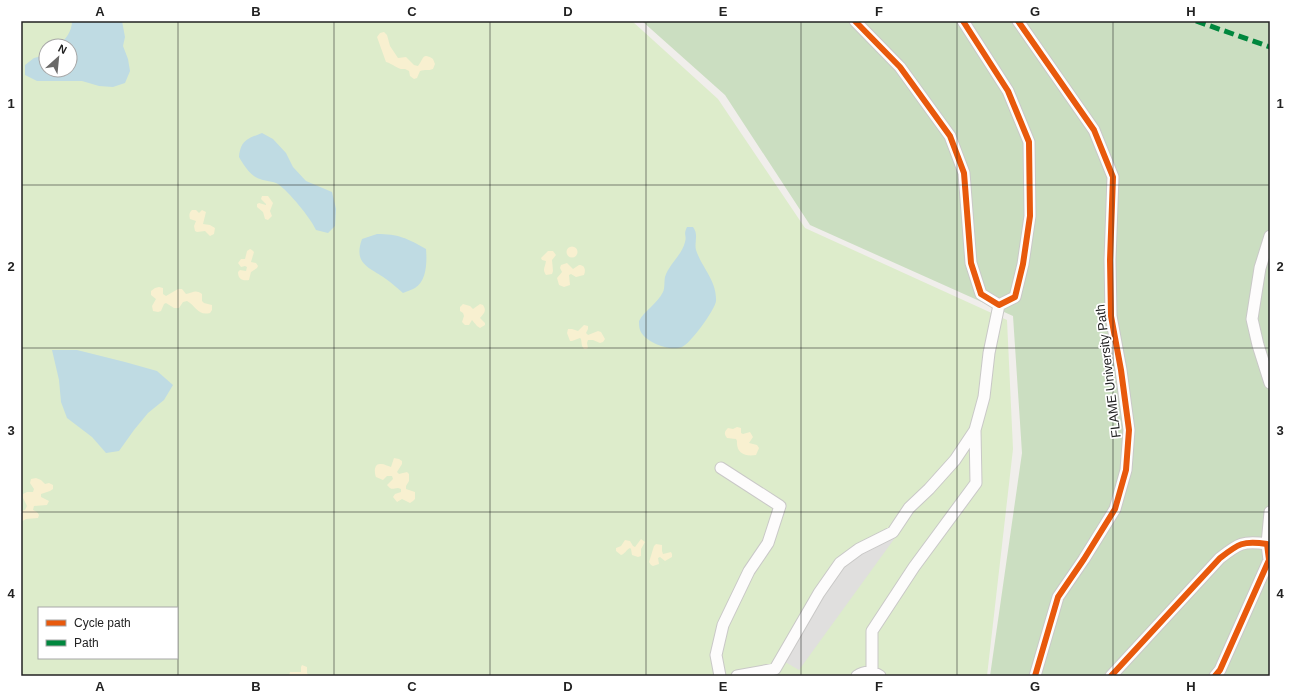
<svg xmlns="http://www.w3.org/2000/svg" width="1291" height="697" font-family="Helvetica,sans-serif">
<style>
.grass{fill:#ddeccb;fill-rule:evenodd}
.forest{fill:#cbdec1}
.sand{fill:#f8f0d0}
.parking{fill:#e0dfde}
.water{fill:#bfdbe3}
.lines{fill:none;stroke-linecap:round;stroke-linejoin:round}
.minor-casing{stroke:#c9c8c7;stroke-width:13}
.minor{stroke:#fdfcfc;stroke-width:11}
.quiet{stroke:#00873e;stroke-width:5;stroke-dasharray:10 5;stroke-linecap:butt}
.cycleway-casing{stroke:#fff;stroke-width:8}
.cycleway{stroke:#e8590c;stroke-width:6}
.grid{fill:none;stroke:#222;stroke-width:1;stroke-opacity:0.55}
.labels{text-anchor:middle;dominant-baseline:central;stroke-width:3.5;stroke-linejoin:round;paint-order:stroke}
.street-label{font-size:13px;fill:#222;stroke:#fff}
.neatline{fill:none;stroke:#222;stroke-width:1.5}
.grid-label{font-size:13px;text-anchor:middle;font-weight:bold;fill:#222}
</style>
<rect width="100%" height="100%" fill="#f0eeeb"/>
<path class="grass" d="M21,21H632L718,99L805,228L1007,320L1013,449L987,676H21ZM46,46H70V70H46ZM39,608H177V658H39Z"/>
<path class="forest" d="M642,21H1270V676H990L1022,453L1013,316L810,225L725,95Z"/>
<path class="sand" d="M384,32L387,35L390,46L398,58L406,57L414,65L418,66C424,59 422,52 433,59L435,64L433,69C428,71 425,69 420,71L417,78L414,79L410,76L409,71L405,69C397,70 394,64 386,62L377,37L380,33Z
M262,196H268L273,203L270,211L272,216L268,220L265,219L263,212L257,207V204L259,203L266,205V204L261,199Z
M192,210H196L199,213L202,210L206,212L203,224L210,225L215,228L214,234L210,236L205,231L197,232L195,231L194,226L196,221L190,219C189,215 189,213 192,210Z
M566.5 252a5.5 5.5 0 1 1 11 0a5.5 5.5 0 1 1-11 0Z
M250,249L252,250L254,252L251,262L256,263L258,266L257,268L251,272L249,280C242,281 238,279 238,272L240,270L246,271L247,267L245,266L241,267L238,263L241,259H245L247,251Z
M548,251H553L556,255L552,260L553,271L552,274L546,275C542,269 545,268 546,261L542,260L541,258Z
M567,263L573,269L579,265C585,265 586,270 584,275L576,277L571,274L569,275L570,285L564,287L559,285L557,278L562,272L560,268L561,265Z
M159,287L163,288V294L166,296L178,289H182L186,294C193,293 195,289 202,294V301L204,303L212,305V310L210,313C198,316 196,306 187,301L183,302L179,308H174L166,303L164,304L161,311L158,312L153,311L152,306L156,299L151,295V291L155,288Z
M463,304L470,306L473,309L480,304L483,305C487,311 484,313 480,318L485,323V325L480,328L477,326L472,320L469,325H465L462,322L464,316L463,313L460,311V307Z
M584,325L588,326V329L586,333L588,335L598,331L601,332L605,339L603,342L600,343L593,340H588L587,343L588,348L586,349H584L582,346L581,339L580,338L572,341H570L567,333L568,329H572L578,331Z
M737,427L741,428V433L743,434L750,432L753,437L749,443L757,445L759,448L756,455C745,457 736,453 737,441L736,439L727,438C724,434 724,432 728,428L733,429Z
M394,458L399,459L402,461V464L397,472L399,474L407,472L409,474V481L406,486V489L415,492V499L413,501L410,503L402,499L397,502L393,497L395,494L401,492V489L398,488C392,489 391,490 387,485L393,479L392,476H387L383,480L376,477C374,472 374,463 381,464C385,464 387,466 391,467Z
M36,478L41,480L45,484L49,483L53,485V489L50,491L41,494V497L49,501L47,505L34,506L33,510L37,512L39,515L38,518L26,519L21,522V511L25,510L27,506L23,498V494L27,492H33L34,489L30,483L31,479Z
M641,539L645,542L641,549V556L638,557L632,555L631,549L630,548C626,550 625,554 621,555L616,551V548L621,546L625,540L630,541L633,546L635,547Z
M656,544L662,545V551L663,554L671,552L672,554V557L665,561L660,557L658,558L659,564L653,566L651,565L649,562L654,546Z
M302,665L307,667V673L309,676H289L290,672H301V667Z"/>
<path class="parking" d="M889,529L897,535L799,670L780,659L845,562Z"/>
<path class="water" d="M72,21H122L125,37L123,46L128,59L130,71L125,83L113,87L99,86L82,81H37L25,75V65L34,58L46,55V70H70V46H58C66,39 72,31 72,21Z
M262,133L273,139L286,153L293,167L306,181L332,192L336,209L335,226L328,233L316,230C310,217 289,192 278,184C273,181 265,181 260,179C251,177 243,164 239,157C241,140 247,139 262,133Z
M687,227H693C699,235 694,242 696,250C702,268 717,281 716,301C715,310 690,344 682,347C670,352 644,342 640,330C639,327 639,324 639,321C645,310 657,304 663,292C665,288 664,282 665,277C669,264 682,255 685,242C687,235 683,235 687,227Z
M377,234C398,234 407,238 426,249C427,261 427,281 415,288C412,290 407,291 403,293C397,288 392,283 386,279C369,267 353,264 362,239Z
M52,350H77L125,362L157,371L173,385L164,400L148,413L134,430L119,451L106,453L92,437L67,418L61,402L59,380Z"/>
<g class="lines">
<defs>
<path id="minor" d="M855,21L900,67L950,136L964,173L971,263L981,294L999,305L1015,297L1023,264L1030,216L1029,142L1008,91L963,21
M1018,21L1094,130L1113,177L1110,260L1111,316L1121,370L1129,430L1126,470L1115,509L1084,559L1058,597L1035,676
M1270,236L1260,268L1252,319L1258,345L1270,383
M1267,544L1270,512
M872,672V631L914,567L976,483L975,430
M720,676L716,655L723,625L749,571L768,543L780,506L721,468
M737,676L775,669L819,593L840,563L859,549L893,532L909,508L929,489L955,460L975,430L984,397L989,353L999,305
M857,676C864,671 873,671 880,676
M1111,676L1220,558C1238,544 1243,540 1267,544L1269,560L1220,670L1215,676"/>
</defs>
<use href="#minor" class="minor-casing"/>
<use href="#minor" class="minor"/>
<path class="quiet" d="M1196,21L1270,47"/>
<defs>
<path id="cycleway" d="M855,21L900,67L950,136L964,173L971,263L981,294L999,305L1015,297L1023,264L1030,216L1029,142L1008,91L963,21
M1018,21L1094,130L1113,177L1110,260L1111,316L1121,370L1129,430L1126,470L1115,509L1084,559L1058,597L1035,676
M1111,676L1220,558C1238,544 1243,540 1267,544L1269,560L1220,670L1215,676"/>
</defs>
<use href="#cycleway" class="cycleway-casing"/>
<use href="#cycleway" class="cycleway"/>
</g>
<path class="grid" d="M178,21V676M334,21V676M490,21V676M646,21V676M801,21V676M957,21V676M1113,21V676M21,185H1270M21,348H1270M21,512H1270"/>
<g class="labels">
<g class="street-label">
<text transform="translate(1108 371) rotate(-97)">FLAME University Path</text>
</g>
</g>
<rect width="1291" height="697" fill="none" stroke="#ffffff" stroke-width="44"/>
<rect x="38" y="607" width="140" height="52" fill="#ffffff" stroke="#a7a7a7"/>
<rect x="46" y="620" width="20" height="6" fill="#e8590c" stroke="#a7a7a7"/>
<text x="74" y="627" font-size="12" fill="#222222">Cycle path</text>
<rect x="46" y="640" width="20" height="6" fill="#00873e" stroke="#a7a7a7"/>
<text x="74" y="647" font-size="12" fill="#222222">Path</text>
<g transform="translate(58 58) rotate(27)"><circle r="19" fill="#ffffff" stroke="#a7a7a7"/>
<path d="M0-3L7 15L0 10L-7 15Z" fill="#6a6968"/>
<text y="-6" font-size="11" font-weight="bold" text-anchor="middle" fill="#222222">N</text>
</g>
<rect x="22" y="22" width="1247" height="653" class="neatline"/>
<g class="grid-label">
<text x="100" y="16">A</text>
<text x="256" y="16">B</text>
<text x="412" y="16">C</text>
<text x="568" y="16">D</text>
<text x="723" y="16">E</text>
<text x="879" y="16">F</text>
<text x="1035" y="16">G</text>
<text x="1191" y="16">H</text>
<text x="11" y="108">1</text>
<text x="1280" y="108">1</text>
<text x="11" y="271">2</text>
<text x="1280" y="271">2</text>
<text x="11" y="435">3</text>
<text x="1280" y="435">3</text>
<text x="11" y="598">4</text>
<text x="1280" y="598">4</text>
<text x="100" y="691">A</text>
<text x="256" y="691">B</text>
<text x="412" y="691">C</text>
<text x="568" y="691">D</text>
<text x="723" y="691">E</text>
<text x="879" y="691">F</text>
<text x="1035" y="691">G</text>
<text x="1191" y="691">H</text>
</g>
</svg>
